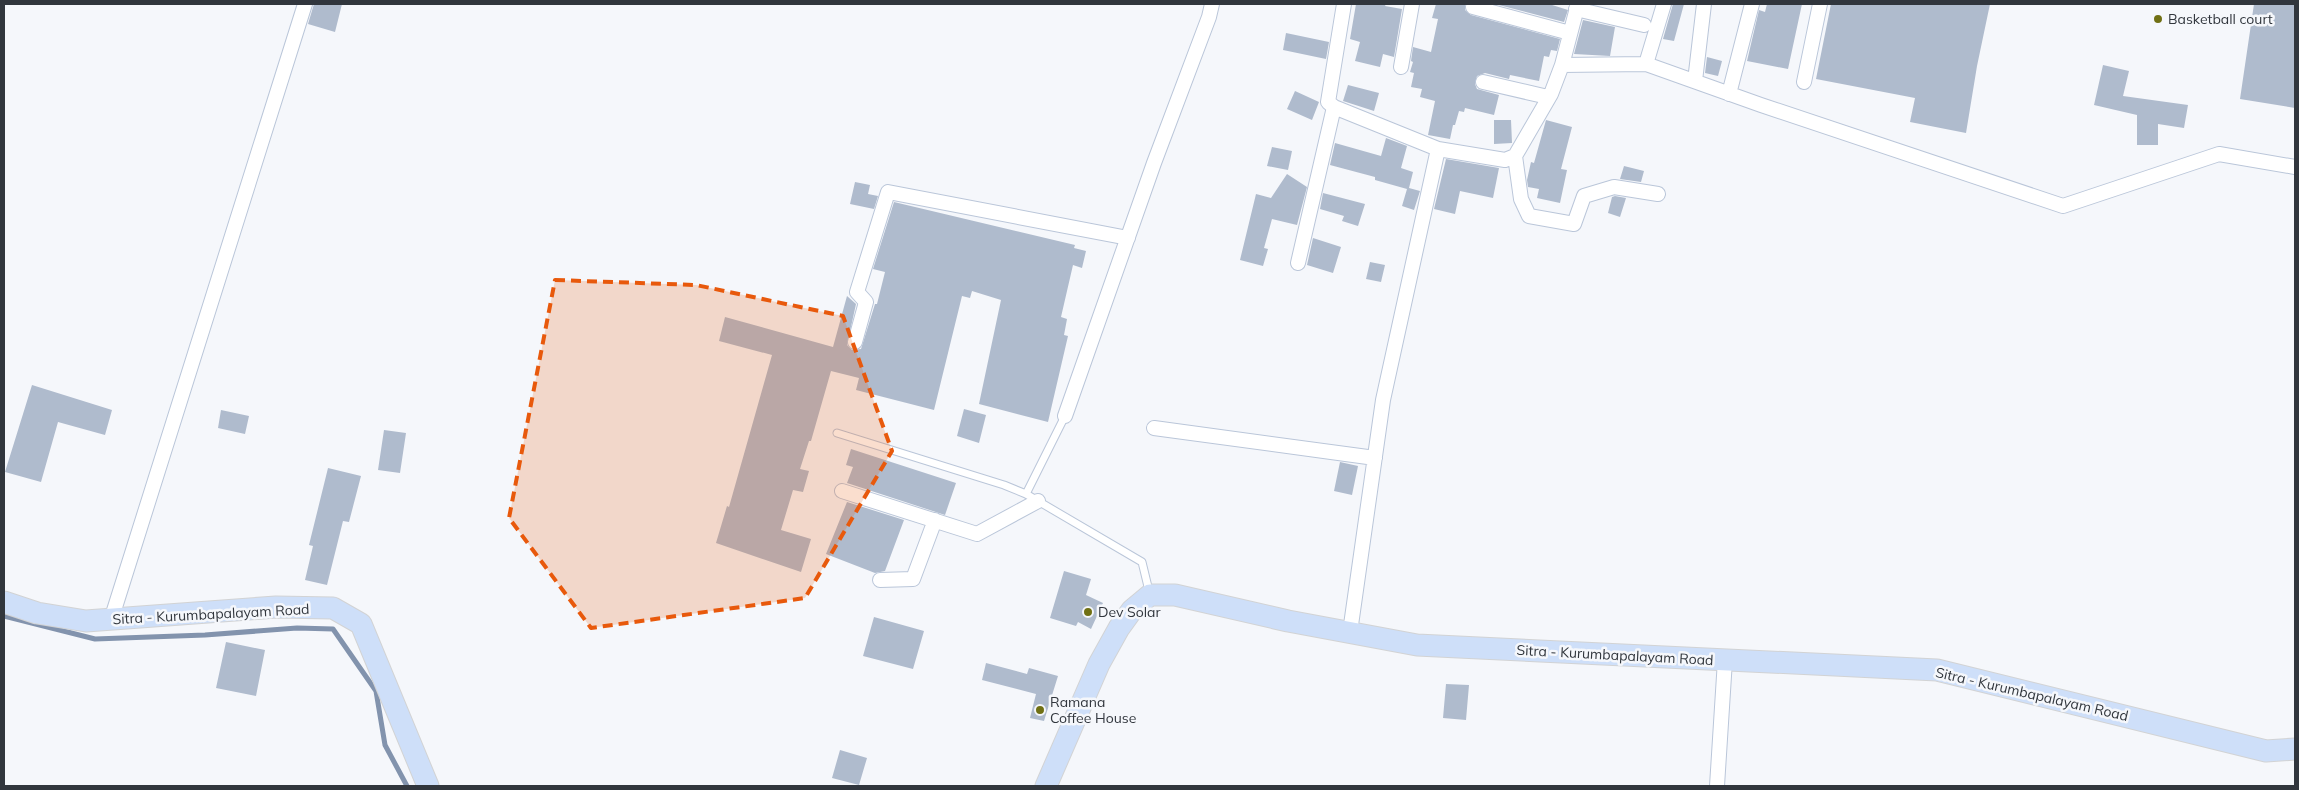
<svg xmlns="http://www.w3.org/2000/svg" width="2299" height="790" font-family="Mulish,sans-serif">
<style>
.lines{fill:none;stroke-linecap:round;stroke-linejoin:round}
.stream{stroke:#8293ad;stroke-width:5}
.building{fill:#afbbcd}
.lane-casing{stroke:#bac6d9;stroke-width:9}
.street-casing{stroke:#bac6d9;stroke-width:16}
.primary-casing{stroke:#d2d3d4;stroke-width:23}
.lane{stroke:#fff;stroke-width:7}
.street{stroke:#fff;stroke-width:14}
.primary{stroke:#cedff9;stroke-width:21}
.marked{fill:#e8590c;fill-opacity:0.2;stroke:#e8590c;stroke-width:4;stroke-dasharray:10 6;stroke-linejoin:round}
.poi-dot{fill:#707014;stroke:#f5f7fb;stroke-width:2}
.labels{text-anchor:middle;dominant-baseline:central;stroke-width:5;stroke-linejoin:round;paint-order:stroke}
.poi-label{font-size:14px;fill:#31363d;stroke:#f5f7fb;text-anchor:start}
.street-label{font-size:14px;fill:#31363d;stroke:#f5f7fb}
</style>
<rect width="100%" height="100%" fill="#f5f7fb"/>
<g class="lines">
<path class="stream" d="M4,616L95,639L205,635L297,628L333,629L376,691L385,745L407,786"/>
</g>
<path class="building" d="M314,4H342L335,32L308,24Z
M1356,4H1386L1385,6L1402,9L1394,57L1383,54L1380,67L1355,61L1360,42L1350,39Z
M1436,4H1465V10L1471,15L1560,39L1557,51L1551,50L1549,57L1544,56L1539,81L1510,75L1509,79L1485,73L1477,76L1475,84L1477,89L1499,95L1494,115L1465,108L1464,112L1459,111L1455,125H1453L1450,139L1428,135L1435,101L1420,97L1422,89L1411,87L1414,73L1410,72L1413,62L1411,61L1413,47L1431,52L1438,19L1432,18Z
M1495,4H1549L1568,10L1564,22Z
M1673,4H1684L1674,41L1663,39Z
M1767,4H1802L1788,69L1747,61L1759,10L1765,12Z
M1831,4H1990L1977,66L1966,133L1910,122L1915,98L1816,79Z
M2254,4H2295V108L2240,99Z
M1583,20L1615,27L1610,56L1574,54Z
M1286,33L1329,42L1326,59L1283,50Z
M1707,57L1722,61L1718,76L1705,73Z
M2103,65L2129,71L2123,96L2188,105L2184,128L2158,124V145H2137V115L2094,105Z
M1348,85L1379,93L1374,111L1343,101Z
M1295,91L1319,102L1312,120L1287,109Z
M1494,120H1511L1512,143L1494,144Z
M1546,120L1572,127L1561,169L1567,170L1560,203L1537,198L1539,189L1528,187L1527,180L1531,162L1534,163Z
M1386,138L1407,146L1401,168L1413,172L1409,188L1420,191L1414,210L1402,206L1407,189L1375,180V177L1330,165L1335,143L1381,156Z
M1272,147L1292,151L1288,170L1267,166Z
M1446,159L1499,168L1493,198L1460,191L1455,214L1434,209Z
M1624,166L1644,171L1641,182L1620,179Z
M1287,174L1307,187L1297,225L1272,219L1264,248L1268,249L1263,266L1240,260L1256,194L1271,198Z
M855,182L870,185L868,194L878,196L874,209L850,204Z
M1323,193L1365,204L1358,226L1342,221L1344,216L1320,209Z
M1615,196L1626,198L1620,217L1608,213L1612,197Z
M894,202L1075,245L1074,248L1086,251L1082,268L1073,265L1061,317L1067,319L1064,335L1068,336L1048,422L979,404L1001,300L972,291L970,298L962,296L934,410L856,390L859,378L831,371L811,441H809L800,469L809,471L803,492L793,490L781,530L811,539L801,572L716,543L727,506L729,507L772,355L719,341L725,317L833,347L847,296L856,304L847,345L852,350L861,349L875,304H877L885,272L873,269Z
M1313,238L1341,247L1333,273L1307,265Z
M1370,262L1385,265L1381,282L1366,279Z
M32,385L112,410L105,435L58,422L41,482L5,472Z
M964,409L986,415L979,443L957,436Z
M221,410L249,416L245,434L218,428Z
M384,430L406,433L400,473L378,470Z
M851,449L956,483L945,515L847,483L853,467L846,465Z
M1340,462L1358,466L1352,495L1334,491Z
M328,468L361,476L349,522L343,521L327,585L305,580L313,546L309,545Z
M847,502L904,520L885,571L875,573L826,554Z
M1064,571L1091,579L1086,595L1103,603L1091,629L1078,622L1076,626L1050,618Z
M874,617L924,631L913,669L863,656Z
M226,642L265,650L256,696L216,688Z
M986,663L1027,674L1029,668L1058,676L1044,721L1030,718L1036,694L982,680Z
M1446,684L1469,685L1466,720L1443,718Z
M840,750L867,758L859,785L832,778Z"/>
<g class="lines">
<defs>
<path id="lane" d="M837,433L1004,485L1026,494L1142,562L1150,595
M1026,494L1065,416"/>
<path id="street" d="M1344,4L1328,102L1334,107L1438,149L1383,400L1350,632
M1473,7L1570,33
M1576,9L1644,25
M1646,64L1664,4
M1562,65L1646,64L1761,105L2063,206L2219,154L2295,167
M1401,67L1412,4
M1695,81L1704,4
M1483,82L1548,97
M1804,82L1820,4
M1729,94L1752,4
M1438,149L1505,160L1515,156L1551,94L1562,65L1578,4
M1515,156L1521,199L1529,216L1574,224L1584,196L1614,187L1658,194
M1298,263L1334,107
M855,342L866,302L857,292L888,192L1128,238
M1065,416L1154,163L1209,17L1212,4
M1154,428L1375,458
M842,491L977,534L1038,501
M880,580L913,579L935,520
M111,620L305,4
M1717,786L1725,660"/>
<path id="primary" d="M4,602L37,613L86,621L276,607L333,608L361,624L428,786
M1046,786L1099,664L1119,628L1132,610L1150,595H1175L1288,621L1417,645L1937,670L2266,751L2295,749"/>
</defs>
<use href="#lane" class="lane-casing"/>
<use href="#street" class="street-casing"/>
<use href="#primary" class="primary-casing"/>
<use href="#lane" class="lane"/>
<use href="#street" class="street"/>
<use href="#primary" class="primary"/>
</g>
<path class="marked" d="M555,280L696,285L843,316L892,451L805,598L591,628L509,518Z"/>
<g class="poi-dot">
<circle cx="2158" cy="19" r="5"/>
<circle cx="1088" cy="612" r="5"/>
<circle cx="1040" cy="710" r="5"/>
</g>
<g class="labels">
<g class="poi-label">
<text x="2168" y="19">Basketball court</text>
<text x="1098" y="612">Dev Solar</text>
<text x="1050" y="702">Ramana<tspan x="1050" dy="16">Coffee House</tspan></text>
</g>
<g class="street-label">
<text transform="translate(211 614) rotate(-3)">Sitra - Kurumbapalayam Road</text>
<text transform="translate(1615 655) rotate(3)">Sitra - Kurumbapalayam Road</text>
<text transform="translate(2032 694) rotate(13)">Sitra - Kurumbapalayam Road</text>
</g>
</g>
<rect width="2299" height="790" fill="none" stroke="#31363d" stroke-width="10"/>
</svg>
